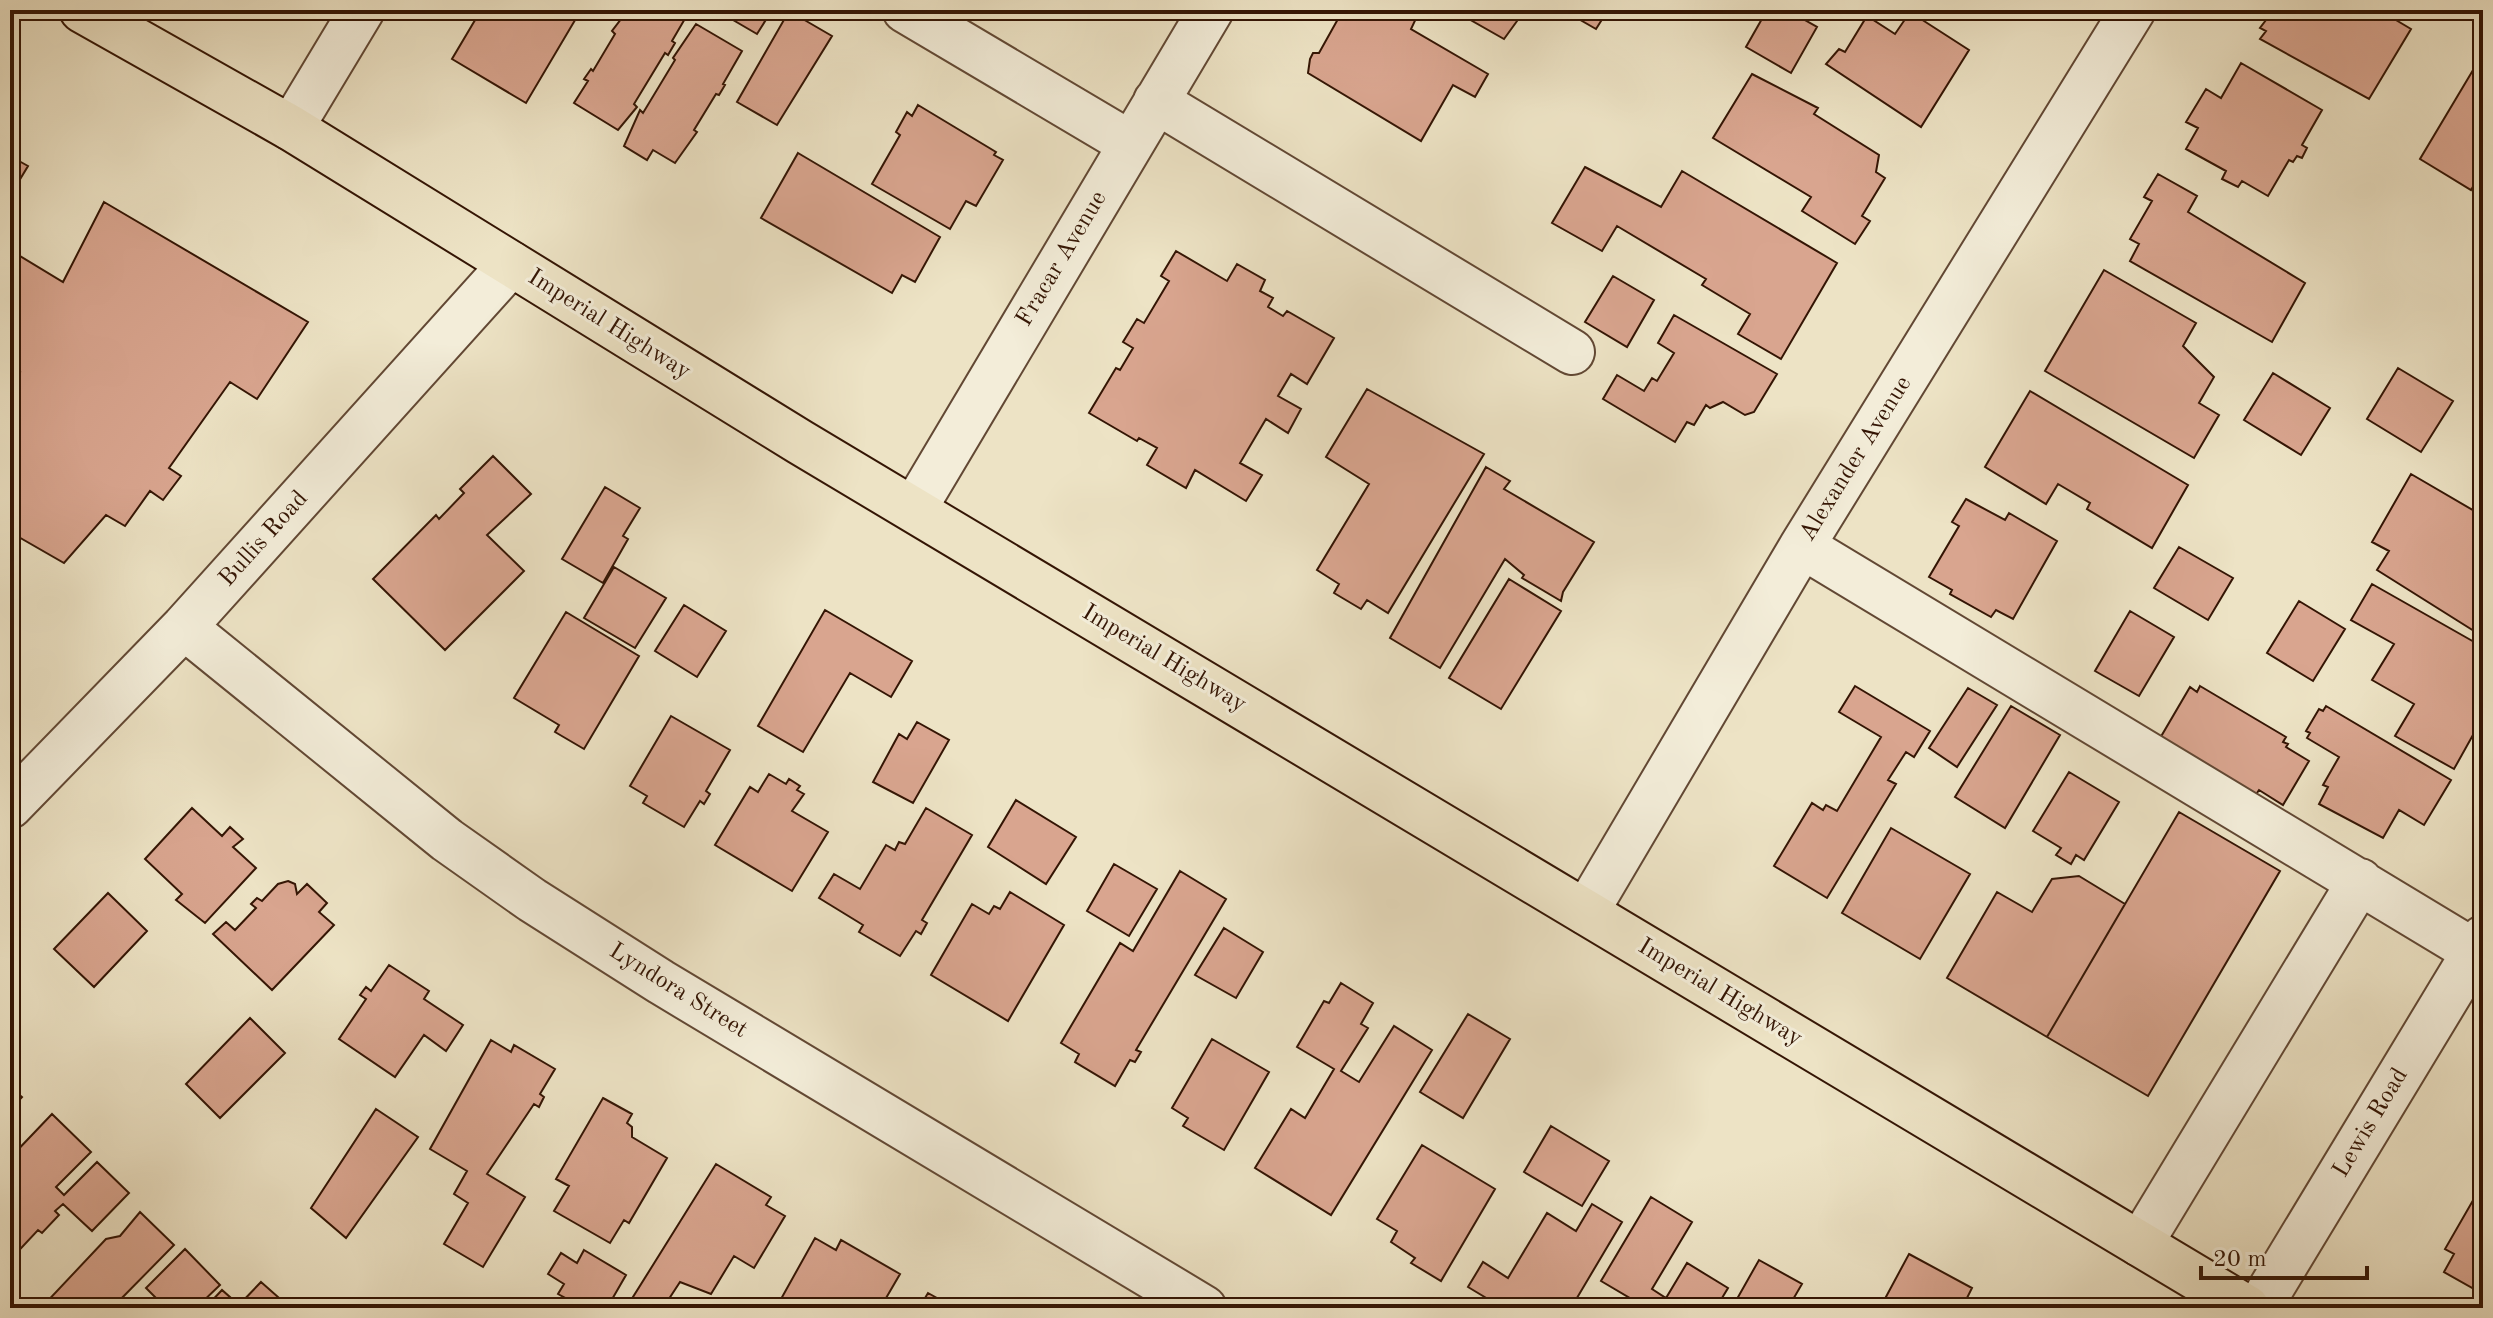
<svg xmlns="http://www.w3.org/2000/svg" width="2493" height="1318" font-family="'Old Standard TT',serif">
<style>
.building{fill:#d9a58f;stroke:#341504;stroke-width:2}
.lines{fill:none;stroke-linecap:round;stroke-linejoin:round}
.minor-casing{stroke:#624834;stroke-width:48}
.major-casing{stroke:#341504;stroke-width:48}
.minor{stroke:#f3edd9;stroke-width:44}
.major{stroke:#ede3c5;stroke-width:44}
.labels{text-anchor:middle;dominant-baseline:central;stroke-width:6;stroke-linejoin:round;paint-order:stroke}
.street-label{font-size:24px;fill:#341504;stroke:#f3edd9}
</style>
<rect width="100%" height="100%" fill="#ede3c5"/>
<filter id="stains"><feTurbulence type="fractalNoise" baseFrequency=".0025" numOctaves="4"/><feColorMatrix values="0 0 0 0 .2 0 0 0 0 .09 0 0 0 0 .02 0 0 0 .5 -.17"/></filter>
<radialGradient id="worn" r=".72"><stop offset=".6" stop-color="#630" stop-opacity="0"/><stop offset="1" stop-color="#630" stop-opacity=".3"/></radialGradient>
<path class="building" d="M481,10H581L526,103L452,59Z
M628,10H673L686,17L672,41L675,43L668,55L665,53L634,104L637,107L618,130L574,103L588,81L584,79L591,69L593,71L615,34L612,31Z
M716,10H772L757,34Z
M954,10H978L971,20Z
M1343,10H1420L1411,29L1488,74L1475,97L1453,85L1421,141L1308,73L1310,59L1313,53H1319Z
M1453,10H1525L1504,39Z
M1563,10H1608L1596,29Z
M1767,10H1787L1817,27L1791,73L1746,47Z
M2265,10H2379L2411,29L2369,99L2260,39L2266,31L2260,28L2266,20L2261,18Z
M2434,10H2451L2446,17Z
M789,11L832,36L777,125L737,102Z
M1910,12L1969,50L1921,127L1826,64L1839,49L1845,52L1867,16L1895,34Z
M696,24L742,51L723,84L725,85L719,95L716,94L694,130L697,132L675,163L653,150L647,160L624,146L640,110L643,113L675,60L673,58Z
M2482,55L2483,170L2471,190L2420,159Z
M2241,63L2322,110L2302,145L2307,148L2302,158L2297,156L2293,162L2289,160L2268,196L2242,181L2238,187L2222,179L2226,171L2186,149L2198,128L2186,122L2206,89L2221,98Z
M1752,74L1818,108L1814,114L1879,155L1876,172L1885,178L1862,216L1870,221L1855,244L1802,211L1811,197L1713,138Z
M918,105L996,152L994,155L1003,160L976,206L966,201L950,229L872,184L900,135L896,132L907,112L912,116Z
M798,153L940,237L915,282L902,275L892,293L761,218Z
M10,156L28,166L10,196Z
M1585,167L1661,207L1682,171L1837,263L1781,359L1738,334L1750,314L1702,285L1706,279L1617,226L1602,251L1552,223Z
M2158,174L2197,196L2188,212L2305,283L2272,342L2130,261L2139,244L2130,239L2152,201L2144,197Z
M104,202L308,322L257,399L230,382L169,468L181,476L163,500L150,491L125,526L106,515L64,563L10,532V388L20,372L10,366V250L63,282Z
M1176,251L1227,281L1237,264L1265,280L1260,291L1273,298L1268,307L1283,316L1287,311L1334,338L1307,384L1291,374L1278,396L1301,409L1288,433L1266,419L1240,463L1262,475L1246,501L1195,470L1186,488L1147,465L1157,448L1139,438L1137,441L1089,413L1116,368L1120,370L1133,348L1123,342L1137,319L1144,323L1169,281L1161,276Z
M2104,270L2196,323L2183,346L2214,377L2199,403L2219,415L2194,458L2045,371Z
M1613,276L1654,300L1627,347L1585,322Z
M1674,315L1777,374L1754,412L1745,415L1723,402L1710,408L1706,405L1694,425L1687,422L1675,442L1603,399L1617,375L1644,391L1652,378L1657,381L1674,353L1658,343Z
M2398,368L2453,401L2421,452L2367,419Z
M2273,373L2330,408L2301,455L2244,420Z
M1367,389L1484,454L1388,613L1367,600L1361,609L1334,593L1339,584L1317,570L1369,484L1326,457Z
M2030,391L2188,485L2152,548L2087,509L2090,503L2058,484L2046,504L1985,467Z
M493,456L531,494L487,535L524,571L445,650L373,579L436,515L439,519L464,493L460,489Z
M1486,467L1510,481L1504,489L1594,542L1563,592L1561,601L1522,578L1524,575L1505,559L1440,668L1390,638Z
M2411,474L2483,516L2482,636L2377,570L2389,551L2372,542Z
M605,487L640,508L623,536L628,539L603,583L562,559Z
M1966,499L2005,520L2009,513L2057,541L2013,619L1996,610L1991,617L1950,594L1952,590L1929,577L1959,526L1952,522Z
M2179,547L2233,578L2208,620L2154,588Z
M614,567L666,598L635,648L584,618Z
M1509,579L1561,611L1501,709L1449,678Z
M2372,584L2483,647V717L2454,769L2395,736L2414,704L2372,680L2394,644L2351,620Z
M2299,601L2345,629L2313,681L2267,653Z
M684,605L726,631L697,677L655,651Z
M825,610L912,661L891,697L850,673L803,752L758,726Z
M2130,611L2174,637L2139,696L2095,671Z
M566,612L639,656L584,749L555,732L559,725L514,698Z
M1855,686L1930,731L1914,757L1906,752L1888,780L1896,784L1827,898L1774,866L1812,803L1823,810L1826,805L1837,811L1881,737L1839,712Z
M2200,686L2286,737L2283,742L2288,744L2286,747L2309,761L2283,805L2259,790L2255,796L2159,740L2190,687L2197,692Z
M1968,688L1997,705L1957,767L1929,748Z
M2011,706L2060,735L2005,828L1955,797Z
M2326,706L2451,780L2424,825L2399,810L2383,838L2319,804L2328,787L2323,785L2339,757L2307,738L2310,733L2306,731L2319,709L2323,711Z
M671,716L730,750L706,791L710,794L704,804L700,801L684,827L643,803L647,796L630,786Z
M917,722L949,740L913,803L873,782L899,734L907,739Z
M2069,772L2119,802L2084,860L2076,855L2071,864L2056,855L2061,848L2033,831Z
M769,774L786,784L789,779L800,786L797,790L804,794L792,811L828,832L792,891L715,845L750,787L758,792Z
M1016,800L1076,837L1046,884L988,847Z
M192,808L222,836L230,827L243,839L233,847L256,868L205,923L176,900L182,894L145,859Z
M926,808L972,835L922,920L927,923L921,934L916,931L900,956L859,932L863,925L819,898L834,874L860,889L886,845L895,850L899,842L905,844Z
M2179,812L2280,871L2148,1096L2047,1037Z
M1891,828L1970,874L1920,959L1842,913Z
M1114,864L1157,889L1129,936L1087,911Z
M1180,871L1226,899L1136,1050L1141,1052L1135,1062L1130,1060L1115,1086L1075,1062L1079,1054L1061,1043L1120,943L1133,951Z
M2079,876L2125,904L2047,1037L1947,978L1997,892L2032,912L2052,879Z
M288,881L295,884L297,894L307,884L327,903L319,912L334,925L272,990L213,934L226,922L235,930L256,908L251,904L257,898L262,901L278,884Z
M1010,892L1064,925L1008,1021L931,975L972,904L989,914L994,906L1000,909Z
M108,893L147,931L94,987L54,949Z
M1224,928L1263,952L1236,998L1195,975Z
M389,965L429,991L424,999L463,1025L446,1051L424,1035L395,1077L339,1039L366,999L360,995L366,987L371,991Z
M1341,983L1373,1003L1361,1024L1368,1028L1341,1071L1359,1082L1394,1026L1432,1050L1331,1215L1255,1168L1291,1109L1305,1118L1334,1069L1297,1047L1324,1001L1329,1003Z
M1468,1014L1510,1039L1463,1118L1420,1092Z
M250,1018L285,1053L220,1118L186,1084Z
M1212,1039L1269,1072L1224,1150L1183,1126L1188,1118L1172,1108Z
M491,1040L511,1052L514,1045L555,1069L540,1094L544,1097L539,1107L534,1104L487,1174L525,1197L483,1267L444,1244L468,1203L454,1194L467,1171L430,1149Z
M10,1087L22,1097L10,1110Z
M603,1098L632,1114L627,1123L632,1127V1137L667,1158L629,1223L624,1220L610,1243L554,1211L569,1186L556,1179Z
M376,1109L418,1137L346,1238L311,1208Z
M52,1114L91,1152L56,1187L64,1195L97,1162L129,1193L92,1231L63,1204L55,1211L59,1215L42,1233L38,1230L10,1260V1158Z
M1551,1126L1609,1161L1582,1206L1524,1172Z
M1422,1145L1495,1189L1441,1281L1411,1263L1415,1258L1391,1242L1397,1231L1377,1219Z
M716,1164L771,1197L766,1205L785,1216L754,1268L734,1256L711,1294L680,1282L663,1308H653L633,1297Z
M2483,1183V1294L2444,1272L2454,1254L2445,1249Z
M1651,1197L1692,1222L1652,1289L1666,1298L1687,1263L1728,1288L1716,1308H1629L1633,1300L1601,1281Z
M1592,1204L1622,1222L1571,1308H1503L1468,1287L1483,1262L1508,1278L1547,1213L1576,1231Z
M140,1212L174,1245L115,1305L119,1308H41L106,1239L120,1236Z
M815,1238L836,1250L841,1240L900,1274L882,1305L886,1308H776Z
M185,1249L220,1285L196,1308H166L146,1288Z
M584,1250L626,1275L607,1308H562L567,1299L558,1294L564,1284L548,1274L561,1253L577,1263Z
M1909,1254L1972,1288L1962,1308H1880Z
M1759,1260L1802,1284L1788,1308L1733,1306Z
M261,1282L278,1297L267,1308H205L222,1290L239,1305Z
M928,1293L955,1308H919Z"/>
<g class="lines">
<defs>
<path id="minor" d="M905,10L1131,144
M1156,101L1572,352
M291,128L362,10
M914,509L1211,10
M1802,546L2475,952
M184,627L447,840L532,900L661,982L1204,1308
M10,806L184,627L511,264
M1586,912L1802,546L2133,10
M2140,1244L2360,881
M2259,1308L2483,938"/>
<path id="major" d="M82,10L291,128L800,442L2247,1308"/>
</defs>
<use href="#minor" class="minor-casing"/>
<use href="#major" class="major-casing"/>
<use href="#minor" class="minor"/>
<use href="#major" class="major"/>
</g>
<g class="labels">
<g class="street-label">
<text transform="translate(1062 259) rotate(-59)">Fracar Avenue</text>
<text transform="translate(609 325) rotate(32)">Imperial Highway</text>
<text transform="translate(1856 459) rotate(-58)">Alexander Avenue</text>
<text transform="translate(264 539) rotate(-48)">Bullis Road</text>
<text transform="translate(1164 659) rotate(31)">Imperial Highway</text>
<text transform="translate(678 991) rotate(32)">Lyndora Street</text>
<text transform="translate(1720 993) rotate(31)">Imperial Highway</text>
<text transform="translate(2371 1123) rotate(-59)">Lewis Road</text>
</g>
</g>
<rect width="2493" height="1318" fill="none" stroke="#ede3c5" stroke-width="40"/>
<rect x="12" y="12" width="2469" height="1294" fill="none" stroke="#341504" stroke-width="4"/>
<rect x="20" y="20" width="2453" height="1278" fill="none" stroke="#341504" stroke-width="2"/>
<path d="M2201 1266v12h166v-12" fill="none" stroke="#341504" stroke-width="4"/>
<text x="2213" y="1266" font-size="24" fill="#341504" stroke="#f3edd9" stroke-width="6" paint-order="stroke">20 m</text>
<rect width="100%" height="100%" filter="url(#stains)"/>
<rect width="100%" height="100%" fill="url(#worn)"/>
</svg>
